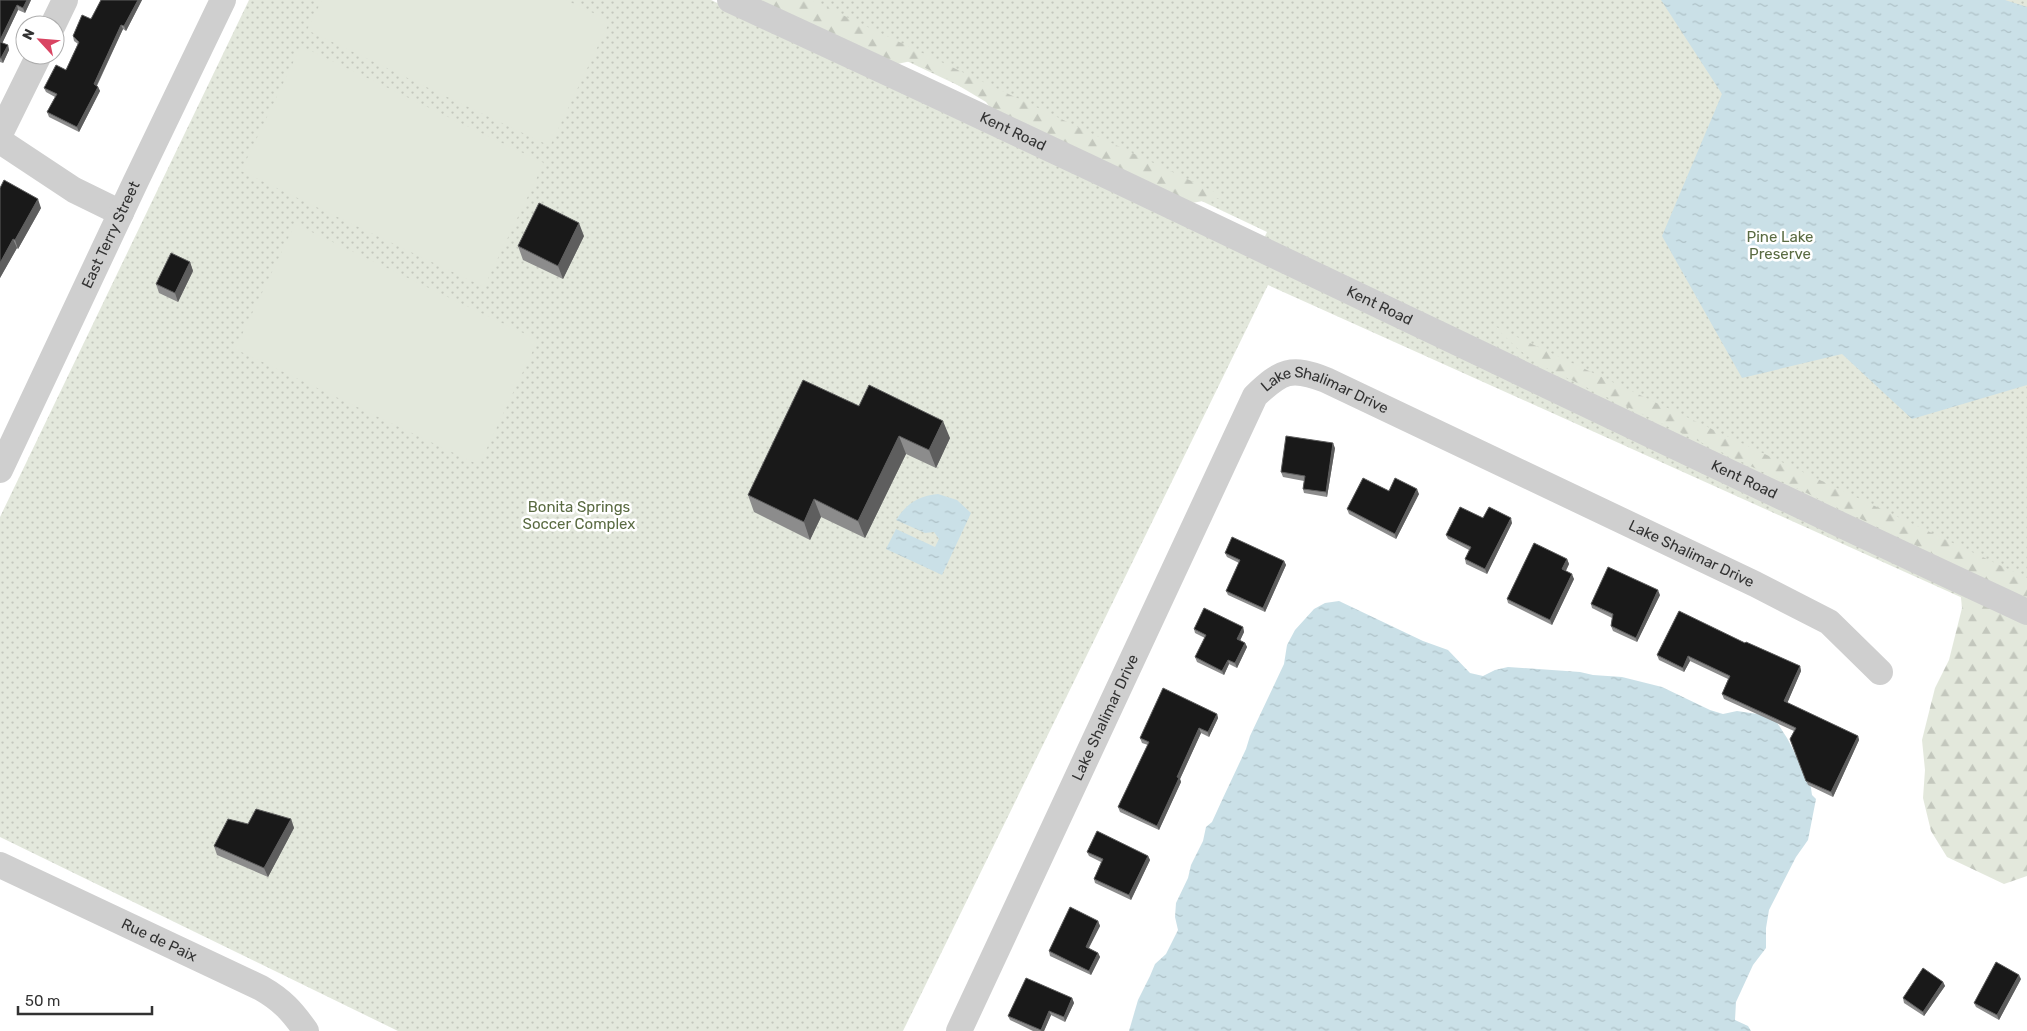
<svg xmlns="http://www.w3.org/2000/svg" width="2027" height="1031" font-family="Rubik,sans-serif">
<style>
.grass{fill:url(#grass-dots)}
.forest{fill:url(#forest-firs)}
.pitch{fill:#e3e8dc}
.water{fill:url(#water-ripples)}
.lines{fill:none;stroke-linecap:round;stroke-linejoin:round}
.minor{stroke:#cfcfcf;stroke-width:26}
.wall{fill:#8c8c8c}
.shaded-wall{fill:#5e5e5e}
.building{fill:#191919;stroke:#5e5e5e}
.labels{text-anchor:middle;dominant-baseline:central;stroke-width:5;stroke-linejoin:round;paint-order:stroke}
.street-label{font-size:15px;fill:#323232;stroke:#fff}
.park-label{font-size:15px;fill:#5a6b42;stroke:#fff}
</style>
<defs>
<pattern id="grass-dots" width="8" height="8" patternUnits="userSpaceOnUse" patternTransform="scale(1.25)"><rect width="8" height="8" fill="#e3e8dc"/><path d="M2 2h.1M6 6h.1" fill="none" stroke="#c3c7bd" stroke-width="1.8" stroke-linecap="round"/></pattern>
<pattern id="forest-firs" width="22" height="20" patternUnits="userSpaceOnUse" patternTransform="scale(1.25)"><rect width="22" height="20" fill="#e3e8dc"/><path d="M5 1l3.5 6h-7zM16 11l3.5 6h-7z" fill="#c3c7bd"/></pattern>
<pattern id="water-ripples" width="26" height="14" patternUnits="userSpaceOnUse" patternTransform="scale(1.25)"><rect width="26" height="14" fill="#cae0e7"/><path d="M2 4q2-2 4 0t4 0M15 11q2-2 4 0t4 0" fill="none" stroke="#aec1c7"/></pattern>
</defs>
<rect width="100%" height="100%" fill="#fff"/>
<path class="grass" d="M249,0H711L1276,266L1259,249L1267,232L778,0H2027V627L1268,285L903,1031H398L0,837V517Z"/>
<path class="forest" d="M730,0H811L1225,197L1170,207L1006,130L986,102L946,78L911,61L884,67Z
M1494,326L2027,578V876L2004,884L1947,857L1931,831L1923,798L1925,770L1922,740L1935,688L1949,660L1962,608L1959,578L1940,557L1540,365L1518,349Z"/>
<path class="pitch" d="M322,0H566L610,21L550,146L307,30Z
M301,46L544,163L484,287L241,171Z
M295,224L538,340L479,465L235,349Z"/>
<path class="water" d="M1661,0H2005L2027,7V385L1912,419L1842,354L1742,378L1662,236L1722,94Z
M938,494L957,500L971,513L942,575L886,549L896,529L935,547L939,539L934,532L925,533L896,520C906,504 918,496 938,494Z
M1339,601L1423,641L1448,650L1470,673L1483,676L1495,670L1508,667L1580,672L1593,675L1622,677L1662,687L1710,710L1723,714L1737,711L1764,715L1776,721L1787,738L1810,782L1812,795L1816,799L1808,840L1796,857L1769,910L1766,928V948L1753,965L1736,1002L1735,1020L1748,1026L1751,1031H1129L1138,1000L1150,976L1155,964L1166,954L1178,930L1175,917L1176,903L1188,878L1191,865L1203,841L1206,827L1212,822L1223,798L1246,749L1250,736L1284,664L1287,645L1295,630L1314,609L1325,603Z"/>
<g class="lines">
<g class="minor">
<path id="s1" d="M730,0C1165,199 1593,411 2027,612"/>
<path d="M53,25L65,0"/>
<path d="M0,134L39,55"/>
<path d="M0,141L74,190L121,213"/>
<path id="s2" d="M0,470L135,183L223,0"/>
<path id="s3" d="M0,865L261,988C282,1000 292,1011 306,1031"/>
<path id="s4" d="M959,1031L1255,396C1281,371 1291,366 1326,380L1755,584L1829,622L1880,672"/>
</g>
</g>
<path class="wall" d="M0,0H31L25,13L18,10L2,43L8,45L9,50L3,63L0,62Z
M101,0H142L126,31L123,29L97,86L98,87L100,91L79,132L49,117L47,112L55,97L46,92L44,88L66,70L78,44L74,41L73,36L91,19Z
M0,188L41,208L18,249L17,248L0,278Z
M584,236L563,279L523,260L518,246Z
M190,262L193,271L178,302L159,293L156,284Z
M859,406L950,438L936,468L906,454L865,538L821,517L810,540L754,512L748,495Z
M1335,448L1327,497L1304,493L1303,489L1304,481L1283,477L1281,472Z
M1389,491L1419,494L1396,539L1349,514L1347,509Z
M1483,518L1512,523L1487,574L1466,564L1465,559L1469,550L1448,539L1446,535Z
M1225,553L1284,561L1286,565L1265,612L1228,595L1226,591L1239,563L1227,557Z
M1567,559L1569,564L1566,571L1574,579L1552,625L1508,603L1507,599Z
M1660,595L1637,642L1613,631L1611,626L1612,618L1592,608L1591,604Z
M1243,627L1244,632L1240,640L1245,643L1247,647L1237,668L1229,664L1224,675L1197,662L1195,657L1205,638L1195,633L1194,629Z
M1745,643L1800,666L1801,671L1787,703L1858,736L1859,740L1833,797L1808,785L1790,739L1794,731L1724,699L1722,694L1728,679L1690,661L1684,672L1659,660L1657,655Z
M1217,714L1218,718L1209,737L1201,733L1180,779L1181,782L1159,830L1120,812L1118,807L1148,745L1142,743L1140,738Z
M291,819L294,828L268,877L217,855L214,846L248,824Z
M1087,852L1148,856L1150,860L1131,900L1095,883L1094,879L1101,862L1089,856Z
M1098,921L1100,926L1089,948L1098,953L1100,957L1091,975L1050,956L1049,951Z
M2021,979L1999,1020L1976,1007L1974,1003Z
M1943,982L1945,986L1924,1016L1904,1003L1903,998Z
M1072,998L1074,1003L1065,1022L1051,1015L1044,1031H1033L1010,1020L1008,1016Z"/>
<path class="shaded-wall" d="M27,0H31L25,13L23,8Z
M138,0H142L126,31L124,26Z
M17,5L18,10L1,46L0,40Z
M121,25L123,29L95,89L94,84Z
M8,45L9,50L3,63L1,58Z
M98,87L100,91L79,132L77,127Z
M38,199L41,208L18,249L15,240Z
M579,223L584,236L563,279L558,266Z
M13,239L17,248L0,278V263Z
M190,262L193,271L178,302L175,293Z
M943,421L950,438L936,468L929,450Z
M899,436L906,454L865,538L858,521Z
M1333,443L1335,448L1327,497L1326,492Z
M1417,489L1419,494L1396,539L1395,534Z
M814,499L821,517L810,540L804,522Z
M1511,518L1512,523L1487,574L1485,569Z
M1567,559L1569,564L1564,574L1562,569Z
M1284,561L1286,565L1265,612L1263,608Z
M1572,574L1574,579L1552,625L1550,620Z
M1658,590L1660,595L1637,642L1636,638Z
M1243,627L1244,632L1239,643L1237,639Z
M1245,643L1247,647L1237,668L1235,663Z
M1688,656L1690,661L1684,672L1683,668Z
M1228,660L1229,664L1224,675L1222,671Z
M1800,666L1801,671L1786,706L1784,701Z
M1217,714L1218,718L1209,737L1208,732Z
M1199,728L1201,733L1180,779L1181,782L1159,830L1157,826L1177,777Z
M1858,736L1859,740L1833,797L1831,792Z
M291,819L294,828L268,877L264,868Z
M1148,856L1150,860L1131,900L1129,895Z
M1098,921L1100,926L1087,951L1086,947Z
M1098,953L1100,957L1091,975L1089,971Z
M2019,975L2021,979L1999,1020L1997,1015Z
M1943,982L1945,986L1924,1016L1923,1012Z
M1072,998L1074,1003L1065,1022L1064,1017Z
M1049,1011L1051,1015L1044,1031H1041Z"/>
<path class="building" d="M0,0H27L23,8L17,5L0,40Z
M101,0H138L124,26L121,25L94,84L98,87L77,127L47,112L57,94L44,88L56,65L66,70L79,42L73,36L82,15L91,19Z
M0,42L8,45L1,58H0Z
M4,180L38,199L15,240L13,239L0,263V188Z
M539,203L579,223L558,266L518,246Z
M171,253L190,262L175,293L156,284Z
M803,380L859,406L869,385L943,421L929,450L899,436L858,521L814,499L804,522L748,495Z
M1286,436L1333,443L1326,492L1303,489L1305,476L1281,472Z
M1363,478L1389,491L1395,478L1417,489L1395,534L1347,509Z
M1460,507L1483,518L1489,507L1511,518L1485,569L1465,559L1471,547L1446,535Z
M1232,537L1284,561L1263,608L1226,591L1240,560L1225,553Z
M1534,543L1567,559L1562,569L1572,574L1550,620L1507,599Z
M1608,567L1658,590L1636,638L1611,626L1613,614L1591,604Z
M1204,608L1243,627L1237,639L1245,643L1235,663L1228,660L1222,671L1195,657L1206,635L1194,629Z
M1679,611L1745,643L1746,642L1800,666L1784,701L1858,736L1831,792L1806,781L1790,739L1796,728L1722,694L1730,676L1688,656L1683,668L1657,655Z
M1163,688L1217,714L1208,732L1199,728L1177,777L1179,778L1157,826L1118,807L1149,742L1140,738Z
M256,809L291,819L264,868L214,846L228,819L248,824Z
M1097,831L1148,856L1129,895L1094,879L1103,859L1087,852Z
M1070,907L1098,921L1086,947L1098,953L1089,971L1049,951Z
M1996,962L2019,975L1997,1015L1974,1003Z
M1923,968L1943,982L1923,1012L1903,998Z
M1026,978L1072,998L1064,1017L1049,1011L1041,1030L1008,1016Z"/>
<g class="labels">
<g class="street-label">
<text stroke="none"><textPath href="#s1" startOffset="312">Kent Road</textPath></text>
<text stroke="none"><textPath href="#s2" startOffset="260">East Terry Street</textPath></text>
<text stroke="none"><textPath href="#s1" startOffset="718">Kent Road</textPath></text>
<text stroke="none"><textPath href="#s4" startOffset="780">Lake Shalimar Drive</textPath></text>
<text stroke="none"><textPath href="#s1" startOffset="1122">Kent Road</textPath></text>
<text stroke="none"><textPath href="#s4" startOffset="1185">Lake Shalimar Drive</textPath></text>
<text stroke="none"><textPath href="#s4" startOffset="346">Lake Shalimar Drive</textPath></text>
<text stroke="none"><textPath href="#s3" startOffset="176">Rue de Paix</textPath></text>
</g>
<g class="park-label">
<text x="1780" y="237">Pine Lake<tspan x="1780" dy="17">Preserve</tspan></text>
<text x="579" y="507">Bonita Springs<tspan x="579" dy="17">Soccer Complex</tspan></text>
</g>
</g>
<g transform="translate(40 40) rotate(296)"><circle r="24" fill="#ffffff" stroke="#adadad"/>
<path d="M0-4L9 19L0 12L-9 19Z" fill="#d94462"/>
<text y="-8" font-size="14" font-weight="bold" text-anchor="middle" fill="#323232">N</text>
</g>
<path d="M18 1006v8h134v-8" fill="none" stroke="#323232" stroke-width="2.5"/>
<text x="25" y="1006" font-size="15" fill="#323232" stroke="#ffffff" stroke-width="4" paint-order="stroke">50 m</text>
</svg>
